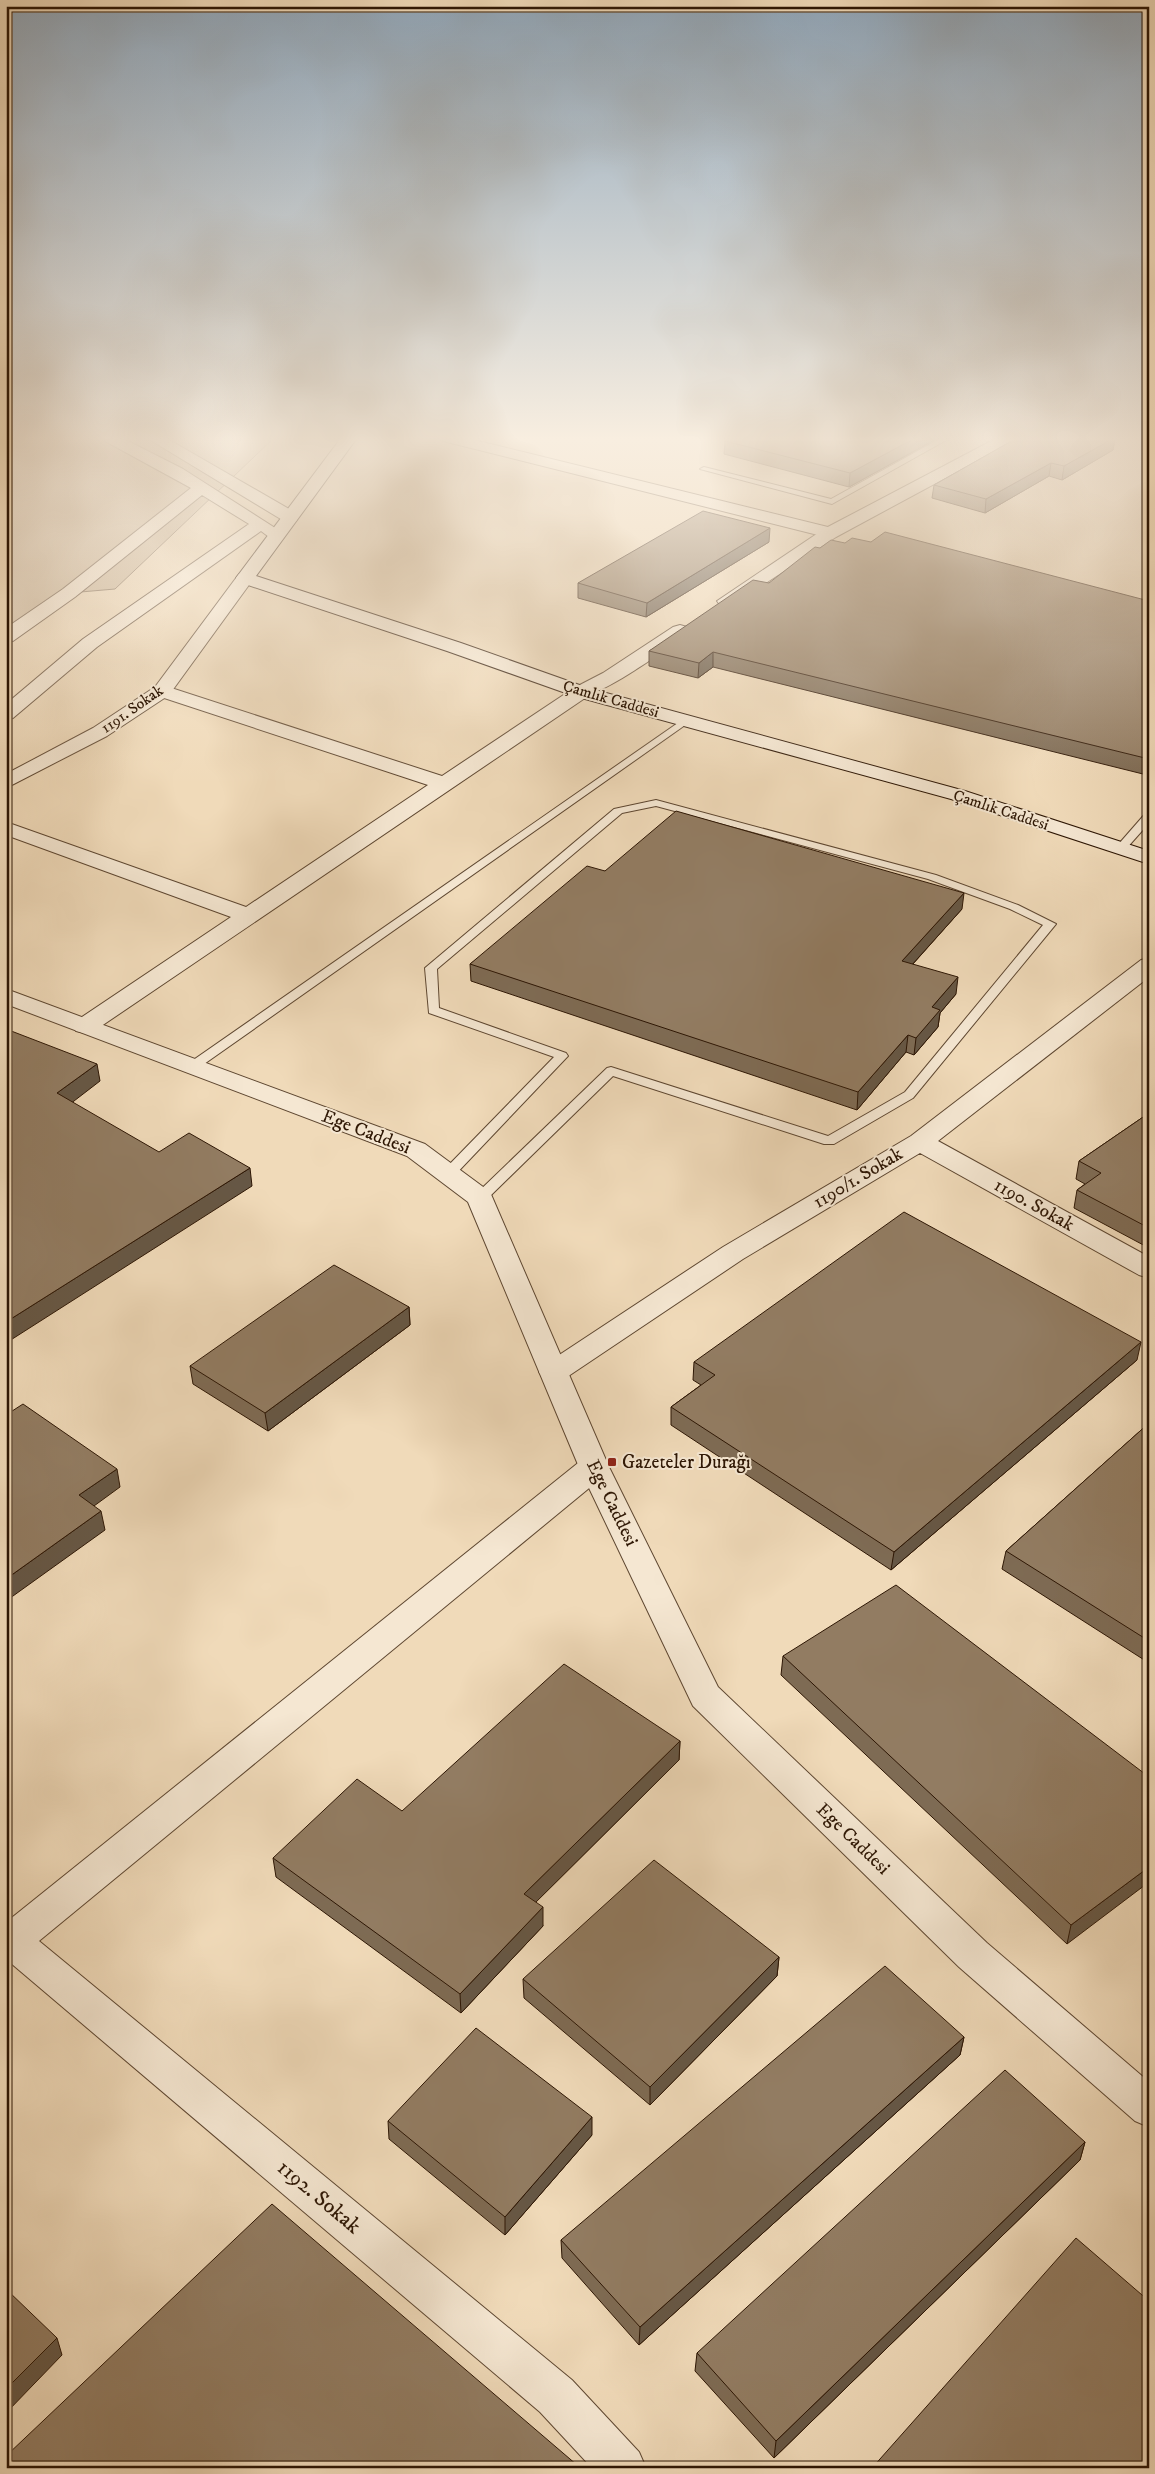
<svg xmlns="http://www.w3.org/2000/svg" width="1155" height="2474" font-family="'IM FELL DW Pica',serif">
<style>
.green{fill:#cfb99a;stroke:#7e684f}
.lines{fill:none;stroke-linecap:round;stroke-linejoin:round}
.service-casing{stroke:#5e4731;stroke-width:2}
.minor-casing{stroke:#5e4731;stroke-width:2}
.tertiary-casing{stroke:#5e4731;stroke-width:2}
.secondary-casing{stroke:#2d1604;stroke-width:2}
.service{fill:#f5e7d2;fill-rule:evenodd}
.minor{fill:#f5e7d2;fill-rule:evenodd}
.tertiary{fill:#f5e7d2;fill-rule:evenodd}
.secondary{fill:#f5e7d2;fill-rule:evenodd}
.wall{fill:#7e6b54;stroke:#2d1604}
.shaded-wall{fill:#665745;stroke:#2d1604}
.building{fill:#927c62;stroke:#2d1604}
.poi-dot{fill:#8f2418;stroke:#f5e7d2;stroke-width:2}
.labels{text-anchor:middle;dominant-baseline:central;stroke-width:4;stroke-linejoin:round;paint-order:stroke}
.far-street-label{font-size:16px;fill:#2d1604;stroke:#f5e7d2}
.street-label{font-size:19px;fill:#2d1604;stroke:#f5e7d2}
.poi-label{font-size:19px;fill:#2d1604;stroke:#f5e7d2;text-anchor:start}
.near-street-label{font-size:22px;fill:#2d1604;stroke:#f5e7d2}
</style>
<rect width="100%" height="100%" fill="#f0dab9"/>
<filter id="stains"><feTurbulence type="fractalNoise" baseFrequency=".004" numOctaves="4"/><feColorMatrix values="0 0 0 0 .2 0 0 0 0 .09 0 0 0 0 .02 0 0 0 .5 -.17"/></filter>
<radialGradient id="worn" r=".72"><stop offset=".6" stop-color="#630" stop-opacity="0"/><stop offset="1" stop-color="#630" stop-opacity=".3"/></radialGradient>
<path class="green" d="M6,438H274L115,589L69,593L6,637Z"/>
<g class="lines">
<defs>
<path id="service" d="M941,438H950L832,504L700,469L704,467L831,499Z
M685,718L688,719V723L197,1069H189L187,1066L189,1063Z
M656,800L936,875L1018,905L1056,924L913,1098L834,1144H824L613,1076L485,1201H475L473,1198L475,1195L607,1068L611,1067L828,1136L905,1092L1043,925L1010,909L928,879L656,806L622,813L437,969L439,1008L566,1053L568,1056L452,1178H442L440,1175L442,1172L554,1057L429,1013L425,968L614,809Z
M1149,813V823L1125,850H1117V846L1145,814Z"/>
<path id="minor" d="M102,438H122L183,469L283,533L281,537H269L261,531L97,647L13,718L6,720V704L83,639L249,524L202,495L75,597L13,641L6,642V628L63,589L191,488L105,441Z
M147,438H166L296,513L298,517L296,521H284Z
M440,438H466L836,529L838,533L836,537L830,538L443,441Z
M162,685L442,776L574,688H588L591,692L588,696L94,1031L85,1033L76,1031L73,1026L76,1021L231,917L6,835V822L246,907L428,785L155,695L152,691L155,687Z
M1149,958V977L938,1141L1149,1257V1278L1139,1275L920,1153L743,1259L564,1379L554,1382L544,1379L539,1372L544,1365L723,1247L911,1136L1141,960Z
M594,1456L605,1459L609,1467L605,1475L39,1941L572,2380L639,2452L646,2468H592L540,2412L6,1959V1920H9L583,1459Z"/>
<path id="tertiary" d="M997,438H1017L1014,441L836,537L732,605H720L717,601L824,529Z
M245,573L251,574L254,578L169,695L107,736L6,788V774L93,728L155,687L239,574Z
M680,625L687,627L689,631L687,635C665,649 596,702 574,696L571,692L574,688L603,673L673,627Z
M6,989L425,1144L490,1192L609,1467L718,1687L987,1943L1149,2082V2127L1135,2121L959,1967L693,1706L579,1467L468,1202L407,1156L6,1004Z"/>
<path id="secondary" d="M341,438H357L256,576L461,643L588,688L965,791L1149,851V864L951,799L574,696L447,651L239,582L236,578Z"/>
</defs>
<use href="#service" class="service-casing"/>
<use href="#minor" class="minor-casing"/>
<use href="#tertiary" class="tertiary-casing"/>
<use href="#secondary" class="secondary-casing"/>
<use href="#service" class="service"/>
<use href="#minor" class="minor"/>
<use href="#tertiary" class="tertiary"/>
<use href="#secondary" class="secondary"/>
</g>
<path class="wall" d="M730,438H938L849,487L724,454L725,441Z
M1017,438H1115L1113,450L1062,480L1049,476L985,513L932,498L934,485Z
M769,542L646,617L578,598V583Z
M769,583L1149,601V772L1147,775L713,667L698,678L649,666V651Z
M605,871L962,909L913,964L956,994L940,1013L938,1027L914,1055L906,1052L857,1110L471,981L470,964Z
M1149,1113V1248L1074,1208L1077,1190L1085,1184L1076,1179L1079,1161Z
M409,1307L410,1325L268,1431L193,1384L190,1366Z
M1137,1360L891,1570L671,1425V1407L701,1385L693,1380L694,1362Z
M1149,1423V1663L1002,1569L1006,1551Z
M783,1656L1149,1777L1067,1944L781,1675Z
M680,1741L679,1760L536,1902L543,1926L461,2013L276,1877L273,1858L402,1811Z
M779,1957L777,1976L650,2105L524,1998L523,1979Z
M964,2037L960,2055L639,2345L562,2258L561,2240Z
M388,2121L592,2135L505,2235L389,2139Z
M1085,2142L1080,2160L774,2458L695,2371L697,2353Z"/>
<path class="shaded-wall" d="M915,438H938L849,487L850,473Z
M1114,438H1115L1113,450L1062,480L1064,466Z
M1051,463L1049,476L985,513L986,499Z
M770,528L769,542L646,617L647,603Z
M713,652V667L698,678L699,663Z
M1149,764V772L1147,775Z
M964,893L962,909L901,977L902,961Z
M958,977L956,994L940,1013L938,1027L914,1055L916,1038L932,1007Z
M908,1035L906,1052L857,1110L858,1092Z
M97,1064L100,1081L61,1111L57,1093Z
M250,1168L252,1186L6,1343V1322Z
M409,1307L410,1325L268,1431L265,1413Z
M1141,1342L1137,1360L891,1570L894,1552Z
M117,1469L120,1487L83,1514L79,1495Z
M101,1511L105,1530L6,1601V1579Z
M680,1741L679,1760L525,1913L524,1894Z
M1149,1867V1882L1067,1944L1071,1925Z
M543,1907V1926L461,2013L460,1994Z
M779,1957L777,1976L650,2105V2087Z
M964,2037L960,2055L639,2345L640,2327Z
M592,2117V2135L505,2235V2217Z
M1085,2142L1080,2160L774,2458L776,2441Z
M57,2338L62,2355L6,2413V2389Z"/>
<path class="building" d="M730,438H915L850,473L725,441Z
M1017,438H1114L1064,466L1051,463L986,499L934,485Z
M703,511L770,528L647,603L578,583Z
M885,532L1149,601V759L713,652L699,663L649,651L753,580L769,583L815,547L820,548L831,540L845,543L852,538L871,542Z
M676,811L964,893L902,961L958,977L932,1007L940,1010L916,1038L908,1035L858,1092L470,964L587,866L605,871Z
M6,1029L97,1064L57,1093L159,1152L189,1133L250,1168L6,1322Z
M1149,1113V1228L1077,1190L1101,1173L1079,1161Z
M904,1212L1141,1342L894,1552L671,1407L715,1375L694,1362Z
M334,1265L409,1307L265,1413L190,1366Z
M23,1404L117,1469L79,1495L101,1511L6,1579V1415Z
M1149,1423V1641L1006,1551Z
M896,1585L1149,1777V1867L1071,1925L783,1656Z
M564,1664L680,1741L524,1894L543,1907L460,1994L273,1858L357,1779L402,1811Z
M654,1860L779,1957L650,2087L523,1979Z
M885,1966L964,2037L640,2327L561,2240Z
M476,2028L592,2117L505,2217L388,2121Z
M1005,2070L1085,2142L776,2441L697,2353Z
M272,2204L577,2465L575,2468H6V2456Z
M1076,2238L1149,2301V2468H872Z
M6,2289L57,2338L6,2389Z"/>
<linearGradient id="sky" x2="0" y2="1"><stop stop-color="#91a8bc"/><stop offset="0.56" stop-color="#f8eee0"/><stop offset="1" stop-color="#f8eee0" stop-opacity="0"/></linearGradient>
<rect width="1155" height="784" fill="url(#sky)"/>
<rect class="poi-dot" x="607" y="1457" width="10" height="10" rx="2.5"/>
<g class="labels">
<g class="far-street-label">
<text transform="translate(611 699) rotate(16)">Çamlık Caddesi</text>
<text transform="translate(132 709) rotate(-35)">1191. Sokak</text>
<text transform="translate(1001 810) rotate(18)">Çamlık Caddesi</text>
</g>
<g class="street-label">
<text transform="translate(366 1132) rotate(21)">Ege Caddesi</text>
<text transform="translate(858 1178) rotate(-31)">1190/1. Sokak</text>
<text transform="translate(1034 1205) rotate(29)">1190. Sokak</text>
<text transform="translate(612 1503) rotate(64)">Ege Caddesi</text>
<text transform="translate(853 1839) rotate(44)">Ege Caddesi</text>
</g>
<g class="poi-label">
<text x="622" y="1462">Gazeteler Durağı</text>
</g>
<g class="near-street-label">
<text transform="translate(319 2197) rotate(40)">1192. Sokak</text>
</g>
</g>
<rect width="1155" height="2474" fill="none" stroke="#f0dab9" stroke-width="25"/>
<rect x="8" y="8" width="1140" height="2459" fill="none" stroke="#2d1604" stroke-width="2.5"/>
<rect x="12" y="12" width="1130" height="2449" fill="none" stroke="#2d1604"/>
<rect width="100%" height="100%" filter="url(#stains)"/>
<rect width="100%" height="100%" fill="url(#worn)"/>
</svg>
